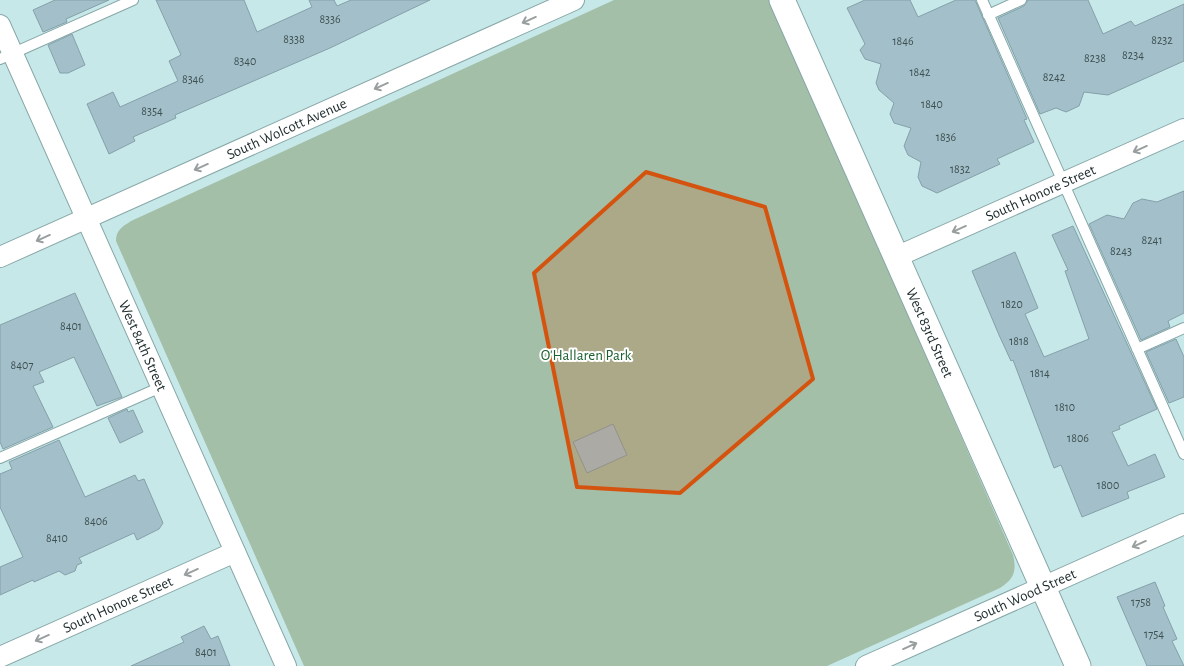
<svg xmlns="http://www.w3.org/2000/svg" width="1184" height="666" font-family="'Alegreya Sans',sans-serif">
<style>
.green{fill:#a3bfa8}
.building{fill:#a3c0ca;stroke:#84a0aa}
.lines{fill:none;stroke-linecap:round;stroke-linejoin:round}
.service-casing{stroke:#87a7a7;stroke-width:12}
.minor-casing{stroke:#87a7a7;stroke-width:22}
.tertiary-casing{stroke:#87a7a7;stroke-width:27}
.service{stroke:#fff;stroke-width:10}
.minor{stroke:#fff;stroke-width:20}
.tertiary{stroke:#fff;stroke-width:25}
.oneway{stroke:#999f9f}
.marked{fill:#d4540f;fill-opacity:0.2;stroke:#d4540f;stroke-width:4;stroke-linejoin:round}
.labels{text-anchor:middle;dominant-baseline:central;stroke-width:4;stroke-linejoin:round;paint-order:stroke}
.number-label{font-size:12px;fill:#3e4f51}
.street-label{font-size:15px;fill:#1c2929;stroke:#fff}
.park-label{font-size:15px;fill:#1b6232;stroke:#fff}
</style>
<rect width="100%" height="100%" fill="#c7e8e9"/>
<path class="green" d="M614,0H770L1013,555C1017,571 1014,579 1000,588L827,666H304L116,241C116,230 122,227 131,221Z"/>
<path class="building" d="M55,0H109L66,19L67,22L43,32L33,10Z
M156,0H244L257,32L312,7L309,0H334L337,6L351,0H430L330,48L175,115L176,118L133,137L135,141L109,154L87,104L113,92L120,107L178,81L169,61L181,55Z
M865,0H910L918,17L956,0H975L1027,119L1024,120L1034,142L997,159L1000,164L937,193L922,186L918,177L921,162L908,155L904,146L911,128L894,123L890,114L894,103L879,90L876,83L881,64L865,59L860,50L865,44L847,8Z
M1028,0H1088L1103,34L1131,21L1135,26L1184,4V61L1108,95L1084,92L1079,106L1066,112L1056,108L1040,114L998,18L1024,6Z
M72,34L85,65L68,73H60L48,45Z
M1184,191V313L1168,321L1170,327L1141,340L1089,224L1107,215L1124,219L1133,203L1142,199L1157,202Z
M1073,226L1157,409L1119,426L1120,429L1112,432L1128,466L1155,454L1165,477L1127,492L1129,498L1082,517L1061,465L1054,468L1013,360L1011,361L999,335L972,271L1015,252L1038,308L1025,314L1044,357L1089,339L1065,271L1068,270L1052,235Z
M75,293L122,397L97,406L74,357L39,372L44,382L33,386L53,427L3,449L0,442V325Z
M1176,339L1184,357V397L1169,403L1146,352Z
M127,409L128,412L133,410L143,432L120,443L108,418Z
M613,424L627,455L587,473L573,442Z
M59,440L85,497L135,475L138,481L144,479L163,523L159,529L137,540L134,533L79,558L82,563L77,565L75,571L65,575L59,571L34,582L33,580L0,595V567L23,557L0,507V474L12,469L9,462Z
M1155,582L1165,606L1163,607L1177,639L1172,641L1184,666H1147L1117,597Z
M204,626L211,639L218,636L230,666H131L184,642L181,637Z"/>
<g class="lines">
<defs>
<path id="service" d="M982,0L1184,454
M988,15L1021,0
M0,59L133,0
M1137,349L1184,328
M0,458L161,387"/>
<g id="minor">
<path id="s1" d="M0,25L286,666"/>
<path id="s2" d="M0,257L574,0"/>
<path id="s3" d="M896,257L1184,129"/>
<path id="s4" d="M0,657L235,552"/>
<path id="s5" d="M866,666L1184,524"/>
</g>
<g id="tertiary">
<path id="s6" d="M782,0L1078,666"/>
</g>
</defs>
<use href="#service" class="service-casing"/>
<use href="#minor" class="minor-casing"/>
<use href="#tertiary" class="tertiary-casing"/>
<use href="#service" class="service"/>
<use href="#minor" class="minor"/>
<use href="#tertiary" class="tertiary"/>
</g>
<defs><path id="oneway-shaft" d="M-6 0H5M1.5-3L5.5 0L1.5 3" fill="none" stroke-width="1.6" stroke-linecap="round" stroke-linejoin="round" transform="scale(1.25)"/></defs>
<g class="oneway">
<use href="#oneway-shaft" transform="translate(529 20) rotate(156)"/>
<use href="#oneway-shaft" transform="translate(381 86) rotate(156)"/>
<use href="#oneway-shaft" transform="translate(1140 149) rotate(156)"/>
<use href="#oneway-shaft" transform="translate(201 167) rotate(156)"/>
<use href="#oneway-shaft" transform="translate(959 229) rotate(156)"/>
<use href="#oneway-shaft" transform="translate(43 238) rotate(156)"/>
<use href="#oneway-shaft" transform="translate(1139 544) rotate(156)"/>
<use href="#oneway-shaft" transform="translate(191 572) rotate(156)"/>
<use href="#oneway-shaft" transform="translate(42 638) rotate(156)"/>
<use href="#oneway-shaft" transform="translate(910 646) rotate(-24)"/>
</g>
<path class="marked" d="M646,172L765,207L813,379L680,493L577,487L534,273Z"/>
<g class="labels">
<g class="number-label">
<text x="330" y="19">8336</text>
<text x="294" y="39">8338</text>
<text x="1162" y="40">8232</text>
<text x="903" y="41">1846</text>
<text x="1133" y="55">8234</text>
<text x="1095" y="58">8238</text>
<text x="245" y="61">8340</text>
<text x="920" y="72">1842</text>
<text x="1054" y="77">8242</text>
<text x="193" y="79">8346</text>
<text x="932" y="104">1840</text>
<text x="152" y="111">8354</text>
<text x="946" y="137">1836</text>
<text x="960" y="169">1832</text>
<text x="1152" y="240">8241</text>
<text x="1121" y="251">8243</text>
<text x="1012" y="304">1820</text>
<text x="71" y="326">8401</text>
<text x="1019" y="341">1818</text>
<text x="22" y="365">8407</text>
<text x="1040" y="373">1814</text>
<text x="1065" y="407">1810</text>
<text x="1078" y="438">1806</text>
<text x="1108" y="485">1800</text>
<text x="96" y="521">8406</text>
<text x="57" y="538">8410</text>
<text x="1141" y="602">1758</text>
<text x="1154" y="634">1754</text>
<text x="206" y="652">8401</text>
</g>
<g class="street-label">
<text stroke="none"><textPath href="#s2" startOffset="314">South Wolcott Avenue</textPath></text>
<text stroke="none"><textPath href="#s3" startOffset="158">South Honore Street</textPath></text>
<text stroke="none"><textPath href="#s6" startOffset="364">West 83rd Street</textPath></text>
<text stroke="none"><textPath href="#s1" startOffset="351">West 84th Street</textPath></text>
<text stroke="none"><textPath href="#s5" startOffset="174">South Wood Street</textPath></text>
<text stroke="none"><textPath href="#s4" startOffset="129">South Honore Street</textPath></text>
</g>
<g class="park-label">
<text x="586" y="355">O'Hallaren Park</text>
</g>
</g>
</svg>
